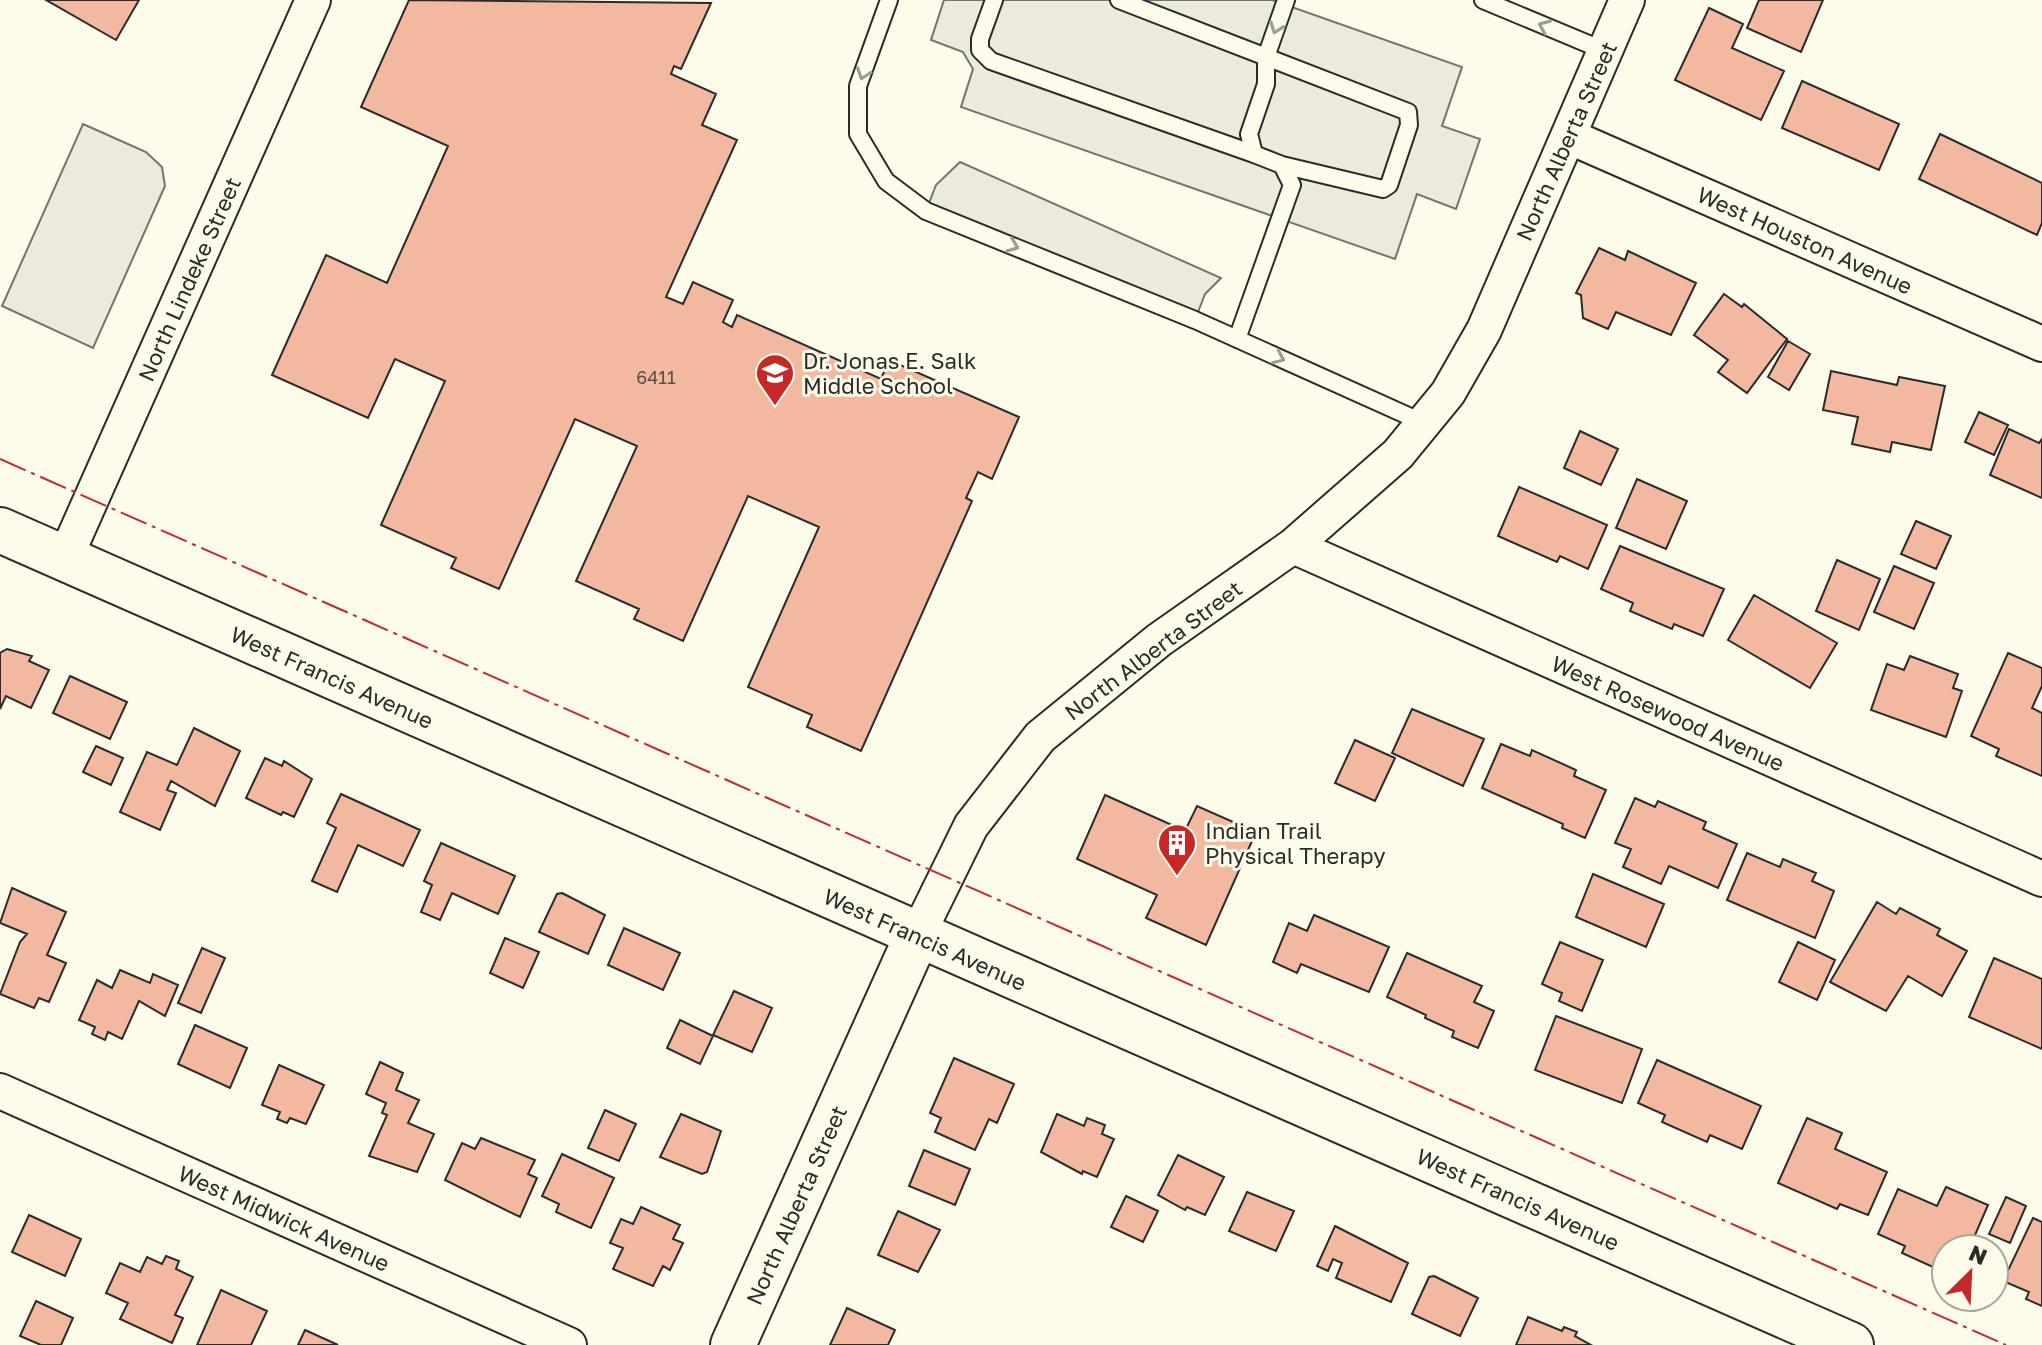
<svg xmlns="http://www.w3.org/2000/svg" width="2042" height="1345" font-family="'Golos Text',sans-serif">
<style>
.parking{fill:#eceadb;stroke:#74746e;stroke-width:2}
.building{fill:#f2b8a0;stroke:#2b2b2b;stroke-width:2}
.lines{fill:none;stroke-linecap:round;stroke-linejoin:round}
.service-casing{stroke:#2b2b2b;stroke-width:20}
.minor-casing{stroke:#2b2b2b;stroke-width:38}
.secondary-casing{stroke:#2b2b2b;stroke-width:48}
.primary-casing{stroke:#2b2b2b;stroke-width:48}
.service{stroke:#fdfbea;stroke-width:16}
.minor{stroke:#fdfbea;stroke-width:34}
.secondary{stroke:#fdfbea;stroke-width:44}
.primary{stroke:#fdfbea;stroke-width:44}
.power{stroke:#c62828;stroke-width:2;stroke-dasharray:28 6 4 6;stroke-linecap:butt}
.oneway{stroke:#9e9d94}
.labels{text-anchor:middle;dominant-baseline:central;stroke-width:6;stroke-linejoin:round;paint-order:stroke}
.number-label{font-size:18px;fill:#5d4e48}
.street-label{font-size:22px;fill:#2b2b2b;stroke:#fdfbea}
.poi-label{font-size:22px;fill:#2b2b2b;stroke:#fdfbea;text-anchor:start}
</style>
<rect width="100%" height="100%" fill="#fdfbea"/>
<path class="parking" d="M944,0H1272L1462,67L1442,126L1480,139L1456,209L1417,194L1395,259L961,107L973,69L963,52L931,40Z
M83,124L146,152L162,167L165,186L93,348L2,306Z
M960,162L1221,278L1205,294L1195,320L926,211L936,185Z"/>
<path class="building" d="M46,0H139L116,40Z
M409,0L711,3L681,69L674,66L671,74L716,94L702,125L737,140L666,297L683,304L693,282L733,300L723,322L732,327L737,315L881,379L889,360L1019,417L992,479L978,472L966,498L972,501L861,751L807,727L812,715L748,687L819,527L748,496L683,641L634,619L639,609L576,581L637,446L575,419L499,589L451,568L456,558L381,525L445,381L395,359L368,418L272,375L326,255L387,283L448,146L361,107Z
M1759,0H1823L1801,52L1747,28Z
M1709,8L1743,24L1732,48L1784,71L1761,120L1675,80Z
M1802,81L1899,124L1879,170L1782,128Z
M1940,134L2042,183V223L2037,235L1919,179Z
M1599,248L1625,260L1628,251L1696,283L1671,335L1616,312L1608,329L1583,318L1581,295L1576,293Z
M1724,294L1742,307L1744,304L1787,339L1747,393L1718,372L1728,360L1694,335Z
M1788,341L1810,354L1789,390L1768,377Z
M1831,371L1897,385L1899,377L1945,386L1931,450L1892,442L1890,452L1852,444L1858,417L1823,410Z
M1979,412L2008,425L1994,455L1965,442Z
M2009,429L2039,443L2042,439V498L1990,475Z
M1580,431L1618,449L1601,485L1564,468Z
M1637,479L1687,501L1666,549L1616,528Z
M1519,487L1607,525L1588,569L1560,556L1557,562L1498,536Z
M1916,521L1951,536L1936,569L1901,554Z
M1620,546L1724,589L1703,636L1674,624L1672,629L1630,611L1633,603L1601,589Z
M1837,560L1880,579L1859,630L1816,611Z
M1894,566L1934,583L1914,629L1874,612Z
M1754,595L1837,643L1810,688L1728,640Z
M7,649L32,656L29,661L49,670L31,708L6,696L0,709V653Z
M2008,653L2042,668V686L2032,708L2042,713V776L1996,756L1999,749L1971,736Z
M1910,656L1958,674L1953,688L1962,691L1946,737L1871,710L1887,664L1904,670Z
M70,676L127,702L110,739L53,713Z
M1412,709L1484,739L1463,786L1392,753Z
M194,728L240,751L215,806L171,781L167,790L176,793L160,830L120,812L147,752L177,765Z
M1355,740L1395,758L1375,801L1335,783Z
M1501,744L1530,756L1532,750L1576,770L1574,776L1606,790L1585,838L1562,828L1563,824L1482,788Z
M96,746L123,758L111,785L83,772Z
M265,758L282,766L284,761L312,779L294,817L283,812L281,815L246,798Z
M341,794L420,830L403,866L358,845L337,892L312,881L336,828L327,823Z
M1105,795L1185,831L1197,806L1256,832L1206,945L1146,918L1157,895L1077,859Z
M1635,798L1655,807L1658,801L1706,822L1703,829L1737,844L1718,888L1669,866L1661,884L1623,867L1631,849L1615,843Z
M441,843L515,876L498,914L452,893L440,920L421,912L432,885L424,881Z
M1747,853L1780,867L1783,859L1816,873L1812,881L1834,891L1815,938L1727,900Z
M1593,874L1664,904L1646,947L1576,917Z
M12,888L66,912L47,955L66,963L49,1002L39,998L34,1008L0,994L20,942L27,934L0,923Z
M562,893L605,915L588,954L539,932L557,894Z
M1877,902L1896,914L1900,908L1940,929L1937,935L1967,951L1942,996L1908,976L1886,1011L1830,982Z
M1314,915L1389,947L1369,992L1301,964L1297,973L1273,962L1289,923L1307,931Z
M624,928L680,953L663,990L608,965Z
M505,938L539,952L523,988L490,973Z
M1560,942L1603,960L1582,1011L1559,1001L1562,993L1542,984Z
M1798,942L1835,960L1817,1000L1779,982Z
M202,948L225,958L201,1013L178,1003Z
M1407,953L1482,986L1474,1002L1494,1011L1478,1048L1452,1037L1454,1031L1425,1018L1426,1015L1387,997Z
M1994,958L2042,979V1049L1969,1017Z
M120,970L150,983L153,974L178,985L165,1016L139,1001L122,1039L108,1032L105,1040L92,1034L95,1027L79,1020L97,980L112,988Z
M734,991L772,1008L752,1052L713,1035Z
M1556,1016L1642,1049L1622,1103L1535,1070Z
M680,1020L713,1036L700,1064L667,1048Z
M195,1025L247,1048L230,1088L178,1064Z
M954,1058L1014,1084L997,1123L989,1119L975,1150L935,1132L941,1118L930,1113Z
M1657,1060L1761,1106L1742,1149L1710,1135L1707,1142L1662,1122L1665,1115L1638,1103Z
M380,1062L403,1073L396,1090L419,1100L408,1123L434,1134L417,1172L369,1156L387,1115L382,1113L386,1103L366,1094Z
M279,1065L324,1085L306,1124L290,1118L287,1123L277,1119L280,1112L262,1105Z
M605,1110L636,1124L619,1161L588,1148Z
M681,1114L721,1131L707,1172L702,1174L660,1157Z
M1057,1114L1084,1126L1087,1118L1105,1125L1102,1134L1114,1139L1097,1177L1083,1171L1082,1174L1041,1152Z
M1807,1118L1842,1133L1835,1149L1887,1172L1868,1215L1840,1204L1837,1209L1778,1183Z
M481,1138L535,1160L528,1174L537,1178L520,1217L445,1180L462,1143L475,1149Z
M924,1150L970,1169L955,1205L909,1186Z
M562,1154L614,1178L591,1228L556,1212L559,1204L542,1196Z
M1178,1155L1224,1177L1205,1215L1187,1207L1185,1210L1158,1195Z
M1946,1187L1988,1205L1969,1249H1946L1944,1272L1902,1253L1905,1246L1878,1234L1898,1189L1937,1206Z
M1247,1192L1294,1211L1276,1251L1229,1231Z
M1126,1196L1158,1211L1143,1242L1111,1227Z
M2006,1197L2026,1206L2010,1243L1989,1234Z
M641,1207L680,1225L673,1239L683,1243L670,1270L663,1266L653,1286L613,1269L623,1248L610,1243L621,1219L633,1224Z
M898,1211L940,1230L918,1272L878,1255Z
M29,1215L81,1239L65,1276L12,1252Z
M2033,1218L2042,1222V1306L2026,1299L2029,1292L2003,1281Z
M1335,1226L1408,1263L1391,1302L1336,1278L1342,1263L1333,1259L1328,1271L1317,1266Z
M166,1256L179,1261L176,1269L193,1277L175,1315L183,1318L172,1343L120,1319L128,1303L106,1293L120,1263L140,1272L147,1257L162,1264Z
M1434,1276L1478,1298L1460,1336L1412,1314L1429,1277Z
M221,1290L267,1311L251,1345H197Z
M36,1301L73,1318L61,1345H41L20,1336Z
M847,1308L895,1330L888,1345H830Z
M1528,1317L1562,1331L1564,1327L1577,1332L1575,1336L1591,1345H1516Z
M305,1330L338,1345H298Z"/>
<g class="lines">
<defs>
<path id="service" d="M889,0L858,86V134L886,181L926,211L1195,320L1424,423
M994,0L980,39V50L991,61L1254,154
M1119,0L1408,112L1409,125L1389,185L1383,189L1282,165
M1483,0L1605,51
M1237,339L1292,185L1282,165L1254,154L1249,134L1266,84V57L1286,0"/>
<path id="minor" d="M1568,136L2042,344
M1293,546L2042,879
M65,558L313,0
M917,936L971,826L1040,737L1159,640L1293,546L1398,454L1448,393L1484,330L1627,0
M0,1091L569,1345"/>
<path id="secondary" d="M733,1345L917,936"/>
<path id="primary" d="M0,530L1851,1345"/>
</defs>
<use href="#service" class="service-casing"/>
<use href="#minor" class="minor-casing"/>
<use href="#secondary" class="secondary-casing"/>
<use href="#primary" class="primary-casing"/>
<use href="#service" class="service"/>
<use href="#minor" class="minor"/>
<use href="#secondary" class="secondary"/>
<use href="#primary" class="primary"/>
<path class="power" d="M0,459L2006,1345"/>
</g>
<defs><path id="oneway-chevron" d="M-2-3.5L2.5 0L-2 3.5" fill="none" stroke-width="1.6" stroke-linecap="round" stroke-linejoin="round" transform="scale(2)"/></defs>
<g class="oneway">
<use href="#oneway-chevron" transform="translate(1544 26) rotate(-157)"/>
<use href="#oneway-chevron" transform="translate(1276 28) rotate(110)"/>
<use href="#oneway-chevron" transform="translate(863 74) rotate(109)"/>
<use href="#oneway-chevron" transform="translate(1013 246) rotate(22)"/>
<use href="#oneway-chevron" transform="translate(1279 358) rotate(24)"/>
</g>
<defs>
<symbol id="school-pin" viewBox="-11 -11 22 30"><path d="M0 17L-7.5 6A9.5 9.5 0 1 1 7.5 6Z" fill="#c62828" stroke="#fdfbea"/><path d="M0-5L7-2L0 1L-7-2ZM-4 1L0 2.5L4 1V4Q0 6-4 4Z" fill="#fff"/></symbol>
<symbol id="building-pin" viewBox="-11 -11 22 30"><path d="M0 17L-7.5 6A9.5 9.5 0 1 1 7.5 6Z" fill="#c62828" stroke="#fdfbea"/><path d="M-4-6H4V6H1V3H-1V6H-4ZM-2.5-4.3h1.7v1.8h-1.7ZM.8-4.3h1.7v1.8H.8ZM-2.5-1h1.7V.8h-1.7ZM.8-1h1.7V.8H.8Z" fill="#fff"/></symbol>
</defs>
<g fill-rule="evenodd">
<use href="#school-pin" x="753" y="351" width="44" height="60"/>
<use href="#building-pin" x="1155" y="821" width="44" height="60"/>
</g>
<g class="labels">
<g class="number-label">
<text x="656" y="377">6411</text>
</g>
<g class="street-label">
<text transform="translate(1566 141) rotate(-66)">North Alberta Street</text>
<text transform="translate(1805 240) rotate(24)">West Houston Avenue</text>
<text transform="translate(189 279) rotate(-66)">North Lindeke Street</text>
<text transform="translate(1153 650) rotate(-37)">North Alberta Street</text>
<text transform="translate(332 677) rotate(24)">West Francis Avenue</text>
<text transform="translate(1668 713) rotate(24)">West Rosewood Avenue</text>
<text transform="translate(925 939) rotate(24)">West Francis Avenue</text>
<text transform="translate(1518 1199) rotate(24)">West Francis Avenue</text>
<text transform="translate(796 1205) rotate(-66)">North Alberta Street</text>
<text transform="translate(284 1218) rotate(24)">West Midwick Avenue</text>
</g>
<g class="poi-label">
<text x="803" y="360">Dr. Jonas E. Salk<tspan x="803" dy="25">Middle School</tspan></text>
<text x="1205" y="830">Indian Trail<tspan x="1205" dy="25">Physical Therapy</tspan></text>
</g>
</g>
<g transform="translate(1970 1273) rotate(24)"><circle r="38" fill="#fdfbea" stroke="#a9a89e" stroke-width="2"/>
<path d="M0-6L14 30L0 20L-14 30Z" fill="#c62828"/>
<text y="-12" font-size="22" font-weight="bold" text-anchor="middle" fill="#2b2b2b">N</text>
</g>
</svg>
